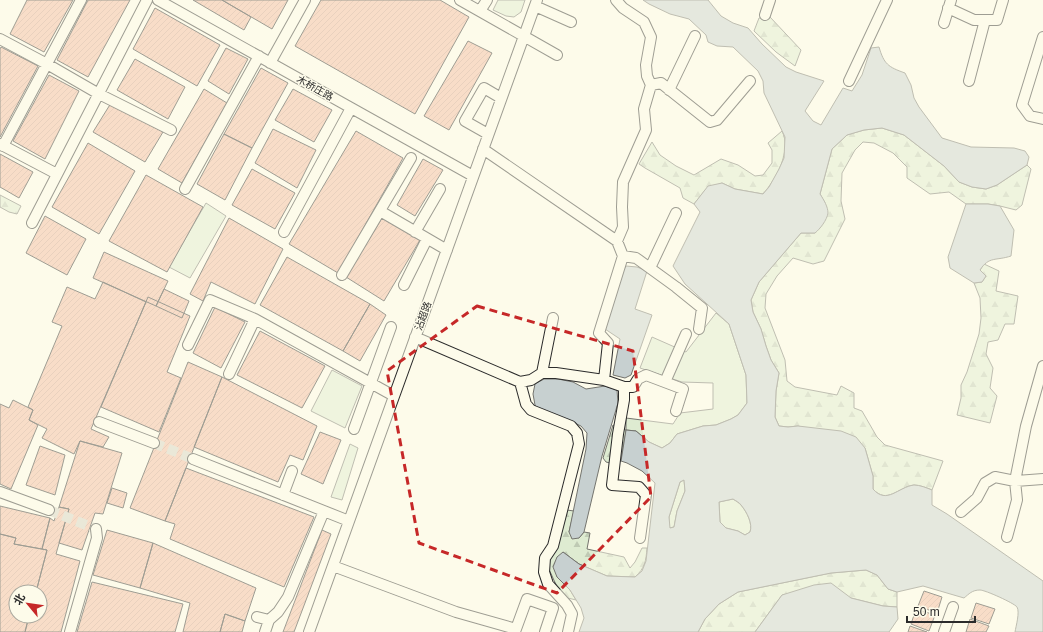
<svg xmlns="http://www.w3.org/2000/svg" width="1043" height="632" font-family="Helvetica,'Noto Sans SC',sans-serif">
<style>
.grass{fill:#deebd1;stroke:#74746e}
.forest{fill:url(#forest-firs);stroke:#74746e}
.water{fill:#c7d0d0;stroke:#74746e;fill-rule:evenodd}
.building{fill:url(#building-hatch);stroke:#2b2b2b}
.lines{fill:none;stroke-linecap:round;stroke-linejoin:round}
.minor-tunnel{stroke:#d3d1c4;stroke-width:10;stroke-dasharray:10 5;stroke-linecap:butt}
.minor-casing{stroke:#2b2b2b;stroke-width:12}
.minor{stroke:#fdfbea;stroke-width:10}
.marked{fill:none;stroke:#c62828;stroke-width:3;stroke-dasharray:8 5;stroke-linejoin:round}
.labels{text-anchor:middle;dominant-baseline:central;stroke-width:3;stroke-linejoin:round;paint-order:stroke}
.street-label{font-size:10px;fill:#2b2b2b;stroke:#fdfbea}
</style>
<defs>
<pattern id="forest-firs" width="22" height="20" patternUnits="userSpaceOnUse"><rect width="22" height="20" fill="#deebd1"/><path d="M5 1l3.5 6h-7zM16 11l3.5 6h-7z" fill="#bfcab4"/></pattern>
<pattern id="building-hatch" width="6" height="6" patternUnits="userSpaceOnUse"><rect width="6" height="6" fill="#f2b8a0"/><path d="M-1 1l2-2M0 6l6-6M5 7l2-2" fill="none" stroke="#d09e8a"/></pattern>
</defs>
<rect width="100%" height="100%" fill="#fdfbea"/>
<path class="grass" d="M498,0H525L521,12L514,17L506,16L493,10Z
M206,203L226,216L190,278L169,267Z
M716,313L729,324L746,375L747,403L738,415L731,419L716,425L703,426L677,434L670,443L662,448L649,442L636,431L626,430V418L673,424L680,413L713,409V383L682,382L640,368L652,337L686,352Z
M332,370L362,386L345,428L311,411Z
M350,444L358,448L342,500L331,497Z
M684,480L685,491L677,511L674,527L669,528V517L680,482Z
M733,499C736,501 739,503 741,505C747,512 753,524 750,532L745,535L738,531L726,528L720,522L719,502Z"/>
<path class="forest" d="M770,17L801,50L795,66L776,52L754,31L759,18Z
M882,128L904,135L944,166L959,182L972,187L986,189L997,185L1027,165L1031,169L1022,205L1016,210L1000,206L988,204H966L949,192L930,194L907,178V167L893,153L874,143L863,142L855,150L842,173L841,201L845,219L824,261L813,264L793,258L777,276L766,294L765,308L785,360L787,381L795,387L837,395L841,386L854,393V408L862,411L877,437L885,445L943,461L932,490C927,488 920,485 914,485C898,487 887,505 873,489V476L865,448L798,426L788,427L779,426L775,417L776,391L779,373L771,360L766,346L761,329L753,312L751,300L759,282L801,233H815L825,203L820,194L832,149L847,135L864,130Z
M782,131C792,151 776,179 763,194L735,189L722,183L706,189L694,204L683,198L680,188L645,168L639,164L652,142L660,155L676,166L694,175L721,159L738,165L755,176L763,175L772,163V150L768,143Z
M0,195L21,206L17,214L9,212L0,207Z
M984,264L999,271L996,291L1018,296L1014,324H1005L998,340L988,342L986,354L993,368L990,388L997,396L990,423L957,415L961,398V385L967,372L979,334L981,318L980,298L974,283L982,282L986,276L980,270Z
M613,425L626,430L621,461L610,463L606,462L603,458Z
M567,510L574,511L569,532L579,538L584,532L590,533L587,549L624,557L630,568L635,562L642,548H647C646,561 645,568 635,577L607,576L579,564L563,552L557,577L570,590L576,600L568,598L557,587L548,567L550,557Z
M866,570L877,575L888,589L897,592V607L883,606L851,598L782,595L755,632H698L705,619L719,604L738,592L831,573Z"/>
<path class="water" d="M643,0H708L721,16L733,23L748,28L762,44L786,67L796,72L824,81L805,111L813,121L821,125L843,88L852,91L862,75L871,48L879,47C884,64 888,67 905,73L911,85L914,98L919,107L942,138L971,147L1014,148L1025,151L1029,157L1027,165L997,185L986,189L972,187L959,182L944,166L904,135L882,128L864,130L847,135L832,149L820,194C824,200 828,207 828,213C827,220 820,229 815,233H801L759,282L751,300L753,312L761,329L766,346L771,360L779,373L776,391L775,417L779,426L788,427L798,426L841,431L856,437L865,448L873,476V489C887,505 898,487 914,485C920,485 927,488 932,490V505L947,514L1043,581V632H1015C1016,626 1020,612 1017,607C1014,603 985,590 980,590C972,590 969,594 964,598L923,586L897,592L888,589L877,575L866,570L831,573L738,592L719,604L705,619L698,632H579L584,618L581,608L570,590L557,577L553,567L557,557L563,552L579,564L607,576L635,577L642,571L646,561L655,483L642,471L627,463L621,461L626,430L636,431L649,442L662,448L670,443L677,434L703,426L716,425L731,419L738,415L747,403L746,375L729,324L685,284L673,266L700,212L694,204L708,186L722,183L735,189L763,194L769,187L779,169L784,158L785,137L764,93L763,81L758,71L733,47L717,46L708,42L706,35L689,19L670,14L649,4ZM684,480L685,491L677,511L674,527L670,528L669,517L680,482ZM733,499C736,501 739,502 741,505C747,512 753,524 750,532L745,535L738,531L726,528L720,522L719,502Z
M966,204H988L1000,206L1014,230L1011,256C996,261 989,256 980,270L986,276L982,282L974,283L950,268L948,257Z
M626,266L637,267L647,271L635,309L652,315L631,375L625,378L613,375L620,339L605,329L619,278Z
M544,379H558L573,382L586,389L605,386L617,390L618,403L602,456L584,532L579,538L572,539L569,532L586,449L587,433L581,426L566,419L541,411L535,405L533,394L535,384Z
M831,583L851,598L883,606L897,607L898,619L889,632H755L782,595L814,585Z"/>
<path class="building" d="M27,0H73L44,52L10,34Z
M88,0H130L88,77L57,60Z
M193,0H222L251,17L244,30Z
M222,0H288L272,29Z
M321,0H440L469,17L415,114L295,46Z
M155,8L220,45L197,86L133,49Z
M468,41L492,53L449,130L424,116Z
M1,47L38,66L0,137V49Z
M226,48L248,59L229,94L208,81Z
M135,59L185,87L168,119L117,90Z
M261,68L288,83L252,148L224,134Z
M49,75L79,91L45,159L13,141Z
M204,89L227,103L182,183L158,169Z
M293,89L332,110L314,142L275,120Z
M111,103L163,132L145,162L93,132Z
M273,129L316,150L297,188L255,163Z
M356,131L403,158L338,273L289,244Z
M224,134L252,148L225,200L197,184Z
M88,143L135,171L99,234L52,207Z
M0,154L33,172L19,198L0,187Z
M423,159L443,170L415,216L397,205Z
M252,169L295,193L275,229L232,205Z
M146,175L203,207L167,272L109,241Z
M45,216L86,239L67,275L26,253Z
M229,218L283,249L255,304L211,282L203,301L190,294Z
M382,218L420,240L384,301L346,277Z
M104,252L168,281L156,306L93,278Z
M287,257L370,304L343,351L260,305Z
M103,282L146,302L91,429L109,437L103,447L80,441L74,454L42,438L47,429L29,420L33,410L28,407L62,326L52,322L67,287L95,299Z
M164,289L189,301L182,318L156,306Z
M148,297L190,316L167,372L181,378L159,432L101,407Z
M370,304L386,315L360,361L343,351Z
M215,307L245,322L221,368L193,353Z
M260,331L325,366L302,408L237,375Z
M188,362L222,377L165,521L130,508Z
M222,377L317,426L303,460L290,455L278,482L194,447Z
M13,400L33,410L29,420L38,425L11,489L0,484V404L9,408Z
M320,432L341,440L323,484L301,474Z
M80,441L122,453L103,514L95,513L82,550L59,543L69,509L59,507Z
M40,446L65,455L55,495L26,485Z
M186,468L314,517L284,587L170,539L175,524L165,521Z
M112,488L127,493L123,508L107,503Z
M0,506L50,518L42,549L14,544L16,538L0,534Z
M59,507L69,509L56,554L80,561L61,632H25L29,616H40V592H36L47,550L42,549L50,518L54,521Z
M107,530L153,543L140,588L93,575Z
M322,530L331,534L294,632H283Z
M0,534L16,538L14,544L47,550L36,592H16V616H29L25,632H0Z
M153,543L256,588L245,621L225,614L220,632H183L190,603L140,588Z
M92,582L183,604L175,632H77Z
M924,591L942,597L937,613L918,606Z
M976,603L995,609L989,624L971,618Z
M916,609L935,615L929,631L911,624Z
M225,614L245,621L242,632H220Z
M970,619L989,626L986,632H966Z
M910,626L927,632H908Z"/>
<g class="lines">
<path class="minor-tunnel" d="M154,443L193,459
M49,510L96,529"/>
<defs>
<path id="minor" d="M158,0L473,176
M460,0L557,55
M535,6L571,22
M948,8L974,20H997L1003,0
M480,11L487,0
M765,15L770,0
M944,23L951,0
M1043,37L1022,105L1030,116L1043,119
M0,39L47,64L99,94L171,130
M270,63L305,0
M849,81L887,0
M969,81L985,20
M651,85L661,83L710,122L717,120L750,81
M669,90L695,36
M488,134L465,121L484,88L501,98
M0,144L57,174
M3,146L81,0
M483,149L617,241
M185,189L259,56
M380,211L447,250
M32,223L147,0
M284,232L351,108
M415,232L440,189
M623,256L636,258L676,287L702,308L699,329
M650,268L676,213
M342,275L411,158
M404,285L427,239
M415,337L520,382L531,380L542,373H556L604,380L624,387V400L618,434L612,485L639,487L646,495L640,538
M188,345L210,300L255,319L394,396
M542,373L553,318
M229,374L255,319
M604,380L608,343L599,333L623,256L617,241L623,227L622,207L623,182L646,130L644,109L651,85L647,76L646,65L651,37L644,22L623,8L616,0
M520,382L526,404L531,410L571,426L577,433L579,444L553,546L545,558L544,572L548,584L567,605L572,614L568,632
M665,382L686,334
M624,387H633L638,379L646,375L683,389L676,411
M99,422L154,443
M354,429L391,327
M193,459L349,521
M0,492L49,510
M283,495L292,471
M961,512L977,498L985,483L995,477L1015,481L1043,479
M1007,537L1017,500L1015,481L1026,426L1043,366
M333,566L456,612L516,629L527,599L553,608L545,632
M257,617L269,620L278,612L288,597L324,511
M70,632L97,538L96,529
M265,632L269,620
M309,632L537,0
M944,632L953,607"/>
</defs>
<use href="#minor" class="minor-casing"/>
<use href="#minor" class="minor"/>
</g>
<path d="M0 0H1043V632H0ZM477,306L633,351L651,497L557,593L419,543L387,371Z" fill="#fdfbea" fill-opacity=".55" fill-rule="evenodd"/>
<path class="marked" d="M477,306L633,351L651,497L557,593L419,543L387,371Z"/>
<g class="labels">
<g class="street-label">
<text transform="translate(315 88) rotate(29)">木桥庄路</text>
<text transform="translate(423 316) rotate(-70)">沾超路</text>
</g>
</g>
<g transform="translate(28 604) rotate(299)"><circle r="19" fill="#fdfbea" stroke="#a9a89e"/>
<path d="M0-3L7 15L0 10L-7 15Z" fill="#c62828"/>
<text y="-6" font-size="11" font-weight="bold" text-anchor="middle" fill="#2b2b2b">北</text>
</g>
<path d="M907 616v6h68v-6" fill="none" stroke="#2b2b2b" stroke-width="2"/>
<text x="913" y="616" font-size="12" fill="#2b2b2b" stroke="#fdfbea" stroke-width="3" paint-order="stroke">50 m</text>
</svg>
